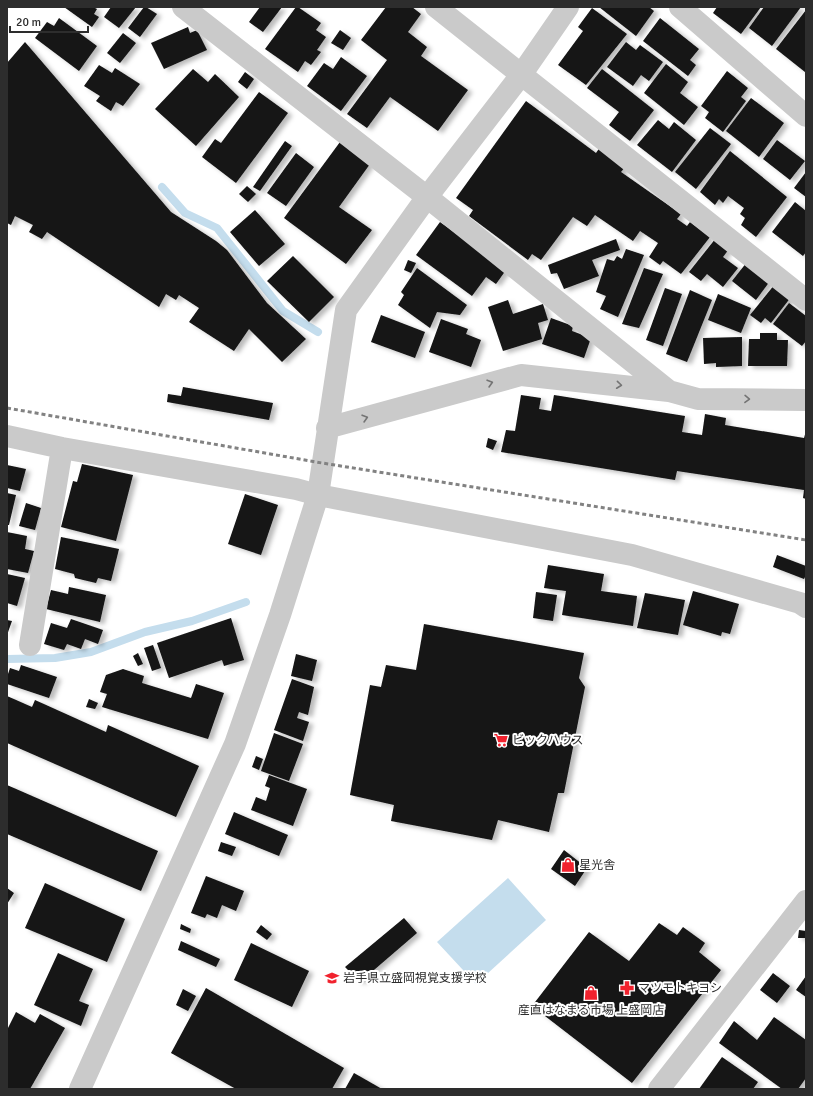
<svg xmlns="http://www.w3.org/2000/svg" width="813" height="1096" font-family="Signika,'Noto Sans JP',sans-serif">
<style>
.water{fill:#c4dded}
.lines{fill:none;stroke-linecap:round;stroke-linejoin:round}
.stream{stroke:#c4dded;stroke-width:8}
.building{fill:#141414;filter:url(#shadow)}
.minor{stroke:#cacaca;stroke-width:22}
.rail{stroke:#828282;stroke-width:3;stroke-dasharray:4 3;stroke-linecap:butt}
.oneway{stroke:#747474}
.labels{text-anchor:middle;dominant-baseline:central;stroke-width:4;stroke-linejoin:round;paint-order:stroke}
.poi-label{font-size:12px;fill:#2d2d2d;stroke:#fff;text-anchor:start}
</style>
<defs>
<filter id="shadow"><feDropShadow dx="4.5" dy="2.5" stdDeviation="2" flood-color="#0004"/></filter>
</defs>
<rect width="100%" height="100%" fill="#fff"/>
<path class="water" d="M508,878L546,920L476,984L437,942Z"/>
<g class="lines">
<path class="stream" d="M162,187L185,213L217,228L283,311L318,332
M7,659L55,658L91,652L145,632L192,621L246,602"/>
</g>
<path class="building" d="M64,7H93L97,9L94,14L99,17L92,27Z
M111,7H136L119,28L104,17Z
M144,7H146L157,14L140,37L128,28Z
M260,7H282L263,32L249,22Z
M296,7H298L321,23L316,30L326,37L317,50L321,52L311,65L305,61L298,72L265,49Z
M386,7H412L421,14L408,32L427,47L421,56L468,90L438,131L390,97L367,128L347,114L387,60L361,40Z
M599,7H649L654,11L636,36Z
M717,7H761L741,34L713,13Z
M764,7H801L772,46L749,28Z
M592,8L627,34L586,85L558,65L583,31L578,27Z
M806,10V71L805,72L776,49Z
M59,18L97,46L79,71L35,38L47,22L54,26Z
M660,18L699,49L690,60L696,65L688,76L643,41Z
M188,27L190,33L197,30L207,50L164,69L151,43Z
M340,30L351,38L343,50L331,43Z
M123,33L136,43L120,63L107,53Z
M25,42L171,212L216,241L227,250L267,303L306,339L282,362L249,329L234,351L189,322L199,308L179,295L176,300L166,294L159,307L47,232L42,239L29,232L33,225L15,216L11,225L7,223V63Z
M626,42L636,50L640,45L663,62L649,81L641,75L633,86L607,67Z
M341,57L367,76L341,111L307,86L324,63L333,69Z
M666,64L688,82L680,93L698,107L684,125L644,93Z
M99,65L112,73L115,68L140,84L123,106L116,102L111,111L96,101L100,96L84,86Z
M193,69L208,82L215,74L239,97L196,146L155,109Z
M602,69L654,110L630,141L609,125L619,112L587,88Z
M727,71L748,88L741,97L746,101L723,132L705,118L709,112L701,106Z
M245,72L254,79L247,89L238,82Z
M259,92L288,113L236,183L202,157L215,139L221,143Z
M751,98L784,123L759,157L726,131Z
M526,101L596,153L600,147L625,167L621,172L681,214L677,219L687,226L690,222L710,237L681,274L663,261L660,265L649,257L658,243L640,231L633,241L595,215L587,226L573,217L541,260L532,254L528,260L469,216L473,210L456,198Z
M658,120L669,129L674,122L696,140L672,172L637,145Z
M710,128L731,144L696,189L675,172Z
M777,140L805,161L790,180L763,159Z
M285,141L292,146L260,191L253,187Z
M340,142L370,164L339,207L372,230L346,264L284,218Z
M730,151L787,197L756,237L741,225L745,218L740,214L744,208L728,196L723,203L719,199L715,205L700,192Z
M296,153L314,167L286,206L267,193Z
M806,172V197L794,188Z
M247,186L256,194L248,202L239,194Z
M795,202L806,211V252L803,256L772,232Z
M255,210L285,244L259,266L230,232Z
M440,222L506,270L496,284L486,277L472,296L416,255Z
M716,238L729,249L723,257L738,268L723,287L707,274L701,281L689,272Z
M616,239L620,250L592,260L599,276L564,289L557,273L551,274L548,265Z
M626,249L644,255L618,317L600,309L606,296L596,292L607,259L614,261L617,256L622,259Z
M293,256L334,297L309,322L267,281Z
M408,260L416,263L411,273L404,270Z
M747,262L770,281L756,300L732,281Z
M417,268L467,305L460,315L437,312L430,328L398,305L404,295L401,292Z
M644,268L663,274L639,328L622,324Z
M775,284L791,297L771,323L765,318L761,323L750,315Z
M665,288L682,294L663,346L646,340Z
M690,290L712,300L687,362L666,354Z
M718,294L751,308L741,333L708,320Z
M508,300L513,314L543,304L548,320L538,323L542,339L503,351L488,307Z
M789,303L806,316V341L802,346L773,324Z
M381,315L425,332L415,358L371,342Z
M551,318L573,326L572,331L591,338L584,358L542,344Z
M441,319L468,329L466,334L481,340L471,367L429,352Z
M760,333H777V340H788L787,366H748L749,339H760Z
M742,337V366L716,367V363L704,364L703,338Z
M183,387L273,403L269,420L167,402L168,394L181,396Z
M521,395L541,398L539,409L551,411L554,395L685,416L682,432L702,435L705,414L726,418L725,425L804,438L806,431V499L803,498L804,490L677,471L675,480L501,452L506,430L515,431Z
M488,438L497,441L493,450L486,447Z
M82,464L133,475L116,541L61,527L73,481L77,482Z
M7,465L26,469L20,491L7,488Z
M7,493L16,495L9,525H7Z
M245,494L278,505L261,555L228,544Z
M26,503L41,508L35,530L19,526Z
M7,532L27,536L25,549L34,551L28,573L7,569Z
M61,537L119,549L111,581L98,578L96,583L75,578L74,574L55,569Z
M777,555L806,566V575L804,579L773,567Z
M548,565L604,574L601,591L637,596L633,626L562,615L566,591L544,588Z
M7,574L25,578L17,606L7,603Z
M69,587L106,595L100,622L46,609L51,590L68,594Z
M693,591L739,604L730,634L722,632L721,636L683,625Z
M536,592L557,595L553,621L533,618Z
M645,593L685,600L678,635L637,628Z
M231,618L244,660L224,666L222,660L169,678L157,643Z
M71,619L103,630L98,644L85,639L81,649L67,644L64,650L44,644L51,623L67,628Z
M7,620L12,621L7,635Z
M424,624L584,653L579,678L585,687L564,793H558L549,832L498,820L492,840L391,821L394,805L350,795L370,685L381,687L386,665L416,670Z
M153,645L161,668L152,671L144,648Z
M138,653L143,664L138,666L133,656Z
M296,654L317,660L312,681L291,676Z
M21,665L57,677L49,698L7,684V677L10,668L19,671Z
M123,669L144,676L142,683L191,698L196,684L224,693L208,739L102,707L107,694L100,692L106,675Z
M292,679L314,687L308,715L299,712L297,718L309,722L303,741L274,730Z
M7,696L32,707L35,700L106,732L108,725L199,766L176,817L7,743Z
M89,699L98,703L95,709L86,707Z
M274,733L303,744L289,781L261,771Z
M256,756L263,759L259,770L252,767Z
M269,775L307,789L293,826L251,810L256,797L266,801L270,788L265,786Z
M7,785L158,851L141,891L7,834Z
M234,812L288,835L279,856L225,834Z
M221,842L236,847L232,856L218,851Z
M564,850L587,868L575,886L551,869Z
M206,876L244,891L236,911L222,905L217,918L207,914L205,918L191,913Z
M45,883L125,919L107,962L25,928Z
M7,888L14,893L7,904Z
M404,918L417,933L360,982L345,967Z
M659,923L677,935L683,927L705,943L699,952L721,970L632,1083L532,1006L589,932L629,961Z
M181,924L191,929L190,933L180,929Z
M261,925L272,934L267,940L256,932Z
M799,930L806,931V938H798Z
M181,941L220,959L216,967L178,950Z
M251,943L309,971L292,1007L234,980Z
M58,953L93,969L79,1001L89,1005L81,1026L34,1005Z
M773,973L790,986L777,1003L760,990Z
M806,976V997L796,990Z
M206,988L344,1068L332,1089H236L171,1053Z
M183,989L196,996L188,1011L176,1005Z
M16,1012L35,1023L40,1014L65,1028L30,1089H7V1030Z
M774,1017L806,1040V1078L798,1089H782L719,1043L734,1021L757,1040Z
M722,1057L758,1082L753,1089H699Z
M354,1073L382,1089H345Z"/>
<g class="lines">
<path class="minor" d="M183,7L427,197L669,391
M436,7L806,300
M680,7L806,116
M327,428L521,375L669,391L698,399L806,400
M7,436L62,448L296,489L318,495L632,555L800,603L806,607
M30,645L62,448
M80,1089L235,744L280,615L318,495L346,310L427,197L521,75L568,7
M659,1089L806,901"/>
<path class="rail" d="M7,408L322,463L806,540"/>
</g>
<defs><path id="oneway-chevron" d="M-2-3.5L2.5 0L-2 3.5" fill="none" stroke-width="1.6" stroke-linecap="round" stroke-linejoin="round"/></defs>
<g class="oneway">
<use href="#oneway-chevron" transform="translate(490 383) rotate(-16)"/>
<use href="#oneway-chevron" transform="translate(619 385) rotate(6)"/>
<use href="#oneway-chevron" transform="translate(747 399) rotate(1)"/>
<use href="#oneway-chevron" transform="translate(365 418) rotate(-16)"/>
</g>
<defs>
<symbol id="supermarket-bare" viewBox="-9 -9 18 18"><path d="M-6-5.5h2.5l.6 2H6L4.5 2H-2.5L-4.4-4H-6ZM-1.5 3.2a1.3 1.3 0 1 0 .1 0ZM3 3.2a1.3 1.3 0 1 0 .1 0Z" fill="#f1222e" stroke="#fff" stroke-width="2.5" paint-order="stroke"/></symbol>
<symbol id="shop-bare" viewBox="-9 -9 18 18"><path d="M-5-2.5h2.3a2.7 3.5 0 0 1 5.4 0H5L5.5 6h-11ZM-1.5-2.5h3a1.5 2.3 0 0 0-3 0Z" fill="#f1222e" stroke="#fff" stroke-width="2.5" paint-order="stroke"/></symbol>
<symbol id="school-bare" viewBox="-9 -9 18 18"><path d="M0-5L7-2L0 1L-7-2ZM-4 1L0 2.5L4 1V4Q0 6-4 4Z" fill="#f1222e" stroke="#fff" stroke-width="2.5" paint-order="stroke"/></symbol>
<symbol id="pharmacy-bare" viewBox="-9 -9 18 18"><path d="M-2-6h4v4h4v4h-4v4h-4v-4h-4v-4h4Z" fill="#f1222e" stroke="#fff" stroke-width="2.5" paint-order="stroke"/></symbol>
</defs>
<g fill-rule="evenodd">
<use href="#supermarket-bare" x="491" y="730" width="20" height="20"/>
<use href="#shop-bare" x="558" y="855" width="20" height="20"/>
<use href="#school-bare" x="322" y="968" width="20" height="20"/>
<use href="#pharmacy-bare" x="617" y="978" width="20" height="20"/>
<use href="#shop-bare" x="581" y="983" width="20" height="20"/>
</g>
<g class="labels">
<g class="poi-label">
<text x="512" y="740">ビックハウス</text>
<text x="579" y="865">星光舎</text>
<text x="343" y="978">岩手県立盛岡視覚支援学校</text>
<text x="638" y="988">マツモトキヨシ</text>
<text x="591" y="1010" text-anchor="middle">産直はなまる市場 上盛岡店</text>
</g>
</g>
<rect width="813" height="1096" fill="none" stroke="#2d2d2d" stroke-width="16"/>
<path d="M10 26v6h78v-6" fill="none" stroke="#2d2d2d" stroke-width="2"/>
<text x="16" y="26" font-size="12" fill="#2d2d2d" stroke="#ffffff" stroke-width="3" paint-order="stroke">20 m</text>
</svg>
